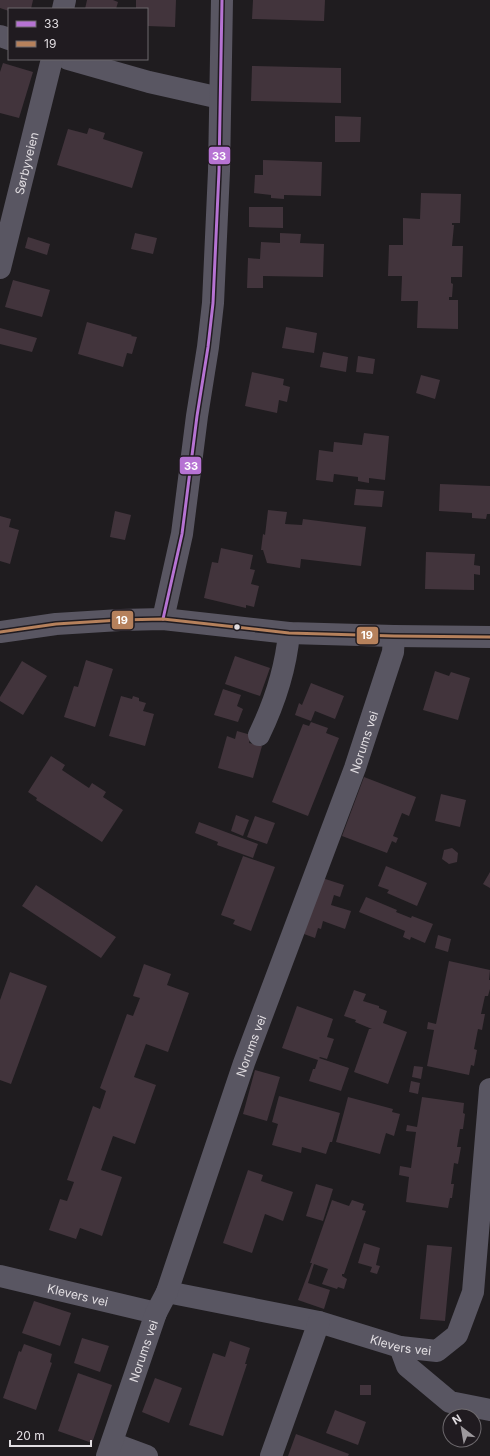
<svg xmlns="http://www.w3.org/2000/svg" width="490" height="1456" font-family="Inter,sans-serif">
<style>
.building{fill:#42343c}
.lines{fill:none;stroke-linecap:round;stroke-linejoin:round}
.minor{stroke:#595662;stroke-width:22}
.bus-1-casing{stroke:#201b20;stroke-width:6}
.bus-2-casing{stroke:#201b20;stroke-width:6}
.bus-1{stroke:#b673d3;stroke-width:3}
.bus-2{stroke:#b6815c;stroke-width:3}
.bus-dot{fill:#e1dde1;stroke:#201b20;stroke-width:1.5}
.labels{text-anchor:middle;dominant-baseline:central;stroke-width:4;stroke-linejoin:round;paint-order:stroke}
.street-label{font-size:12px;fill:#e1dde1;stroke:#201b20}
.line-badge{stroke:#201b20;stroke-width:1.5}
.badge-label{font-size:11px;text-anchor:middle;font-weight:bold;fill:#fff}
</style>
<rect width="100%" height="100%" fill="#1f1c1f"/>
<path class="building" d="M0,0H33L31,9L21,8L9,9V11L0,8Z
M87,0H113L118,2L116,9H85Z
M136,0H176L175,27L147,26V9H136Z
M253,0H325L324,21L252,19Z
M3,63L33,72L19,118L0,113V72Z
M252,66L341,68V103L251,101Z
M335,116L361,117L360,142H335Z
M89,128L105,133L103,139L143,152L132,188L57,165L68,129L87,134Z
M263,160L322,162L321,196L284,195V199L271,198V195L254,193L255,175H263Z
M421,193L461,194L460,223H452V225H454L452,246H463L462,277H451V283L453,284L452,297H449V300H458V329L417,328L418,301H401L402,276H388L389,245H403V218L420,219Z
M249,207H283V228L249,227Z
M135,233L157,238L153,254L131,249Z
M280,233L301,234L300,243L324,244L323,277L263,276V288H247L248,258L260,259L261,242L280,243Z
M28,237L50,244L47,255L25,248Z
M13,280L50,290L42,317L5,307Z
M87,322L132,335L131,336L137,337L132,354L127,353L123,367L78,354Z
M286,327L317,333L314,353L282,348Z
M0,328L37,338L32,352L0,344Z
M323,352L348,357L346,372L320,367Z
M358,356L375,359L373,374L356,372Z
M252,372L284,379L283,385L290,387L287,402L279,400L277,413L245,406Z
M421,375L440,380L435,399L416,393Z
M364,433L389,436L385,480L369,478V483L358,481V477L334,474L333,482L316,480L319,450L333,452L334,442L362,445Z
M440,484L490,486V514H487L486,519L472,518V513L439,511Z
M356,489L384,491L382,507L354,505Z
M268,510L287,512L285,524L302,525L303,519L366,527L361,566L301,559L300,568L267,563L263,550H261L263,534L265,535Z
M115,511L131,515L125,540L110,537Z
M0,516L11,519L9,527L19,530L10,564L0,561Z
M221,548L253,555L250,569L255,570L251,584L259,586L254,607L246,605V608L204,598L212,562L218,563Z
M426,552L475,554L474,565L480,566V575L474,574V590L425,589Z
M235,656L270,668L260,696L225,684Z
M86,660L113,669L95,727L64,717L74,686L78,687Z
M22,661L47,676L23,715L0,701V697Z
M435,671L449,676L451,672L470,678L458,720L423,710Z
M311,683L344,696L335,719L315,711L311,721L295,715L299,703L302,705Z
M223,689L241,695L237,706L243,709L238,722L214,715Z
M121,696L132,699L133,696L139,698V701L146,703L143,711L154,714L145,746L109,736Z
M311,722L328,728L326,733L339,738L308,816L272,802L303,724L309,726Z
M237,731L251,735L249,743L262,746L253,778L218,768L227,736L235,739Z
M51,756L65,765L62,770L89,788L92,783L106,792L103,797L123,810L102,842L36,800L37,798L28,792Z
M364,777L416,797L409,816L402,813L393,836L398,838L396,843L392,841L387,853L342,836Z
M441,794L466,800L460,827L435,821Z
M236,815L249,820L243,836L231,831Z
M255,816L275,823L267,844L247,837Z
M199,822L258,844L253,858L217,845L218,842L195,833Z
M452,848L458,853L457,862L449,864L442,859L444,850Z
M243,856L275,867L251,931L233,924L235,920L221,915Z
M386,866L427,883L417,906L387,893L389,890L378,886Z
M490,872V888L483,884Z
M319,877L344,885L340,897L334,895L331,905L351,911L345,929L323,921L321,929L318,928L315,938L304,934Z
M36,885L116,937L101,958L22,906Z
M366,897L397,910L396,912L411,918L412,916L433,924L425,943L411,937L410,940L403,937L405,931L359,912Z
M438,935L451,939L448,952L435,948Z
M449,961L490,970L489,980H490V989L488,996H485L481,1014H485L482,1030L478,1029L474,1049L477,1050L474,1066L471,1065L469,1075L427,1066L434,1030L427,1029L428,1022L436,1024Z
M144,964L171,974L167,985L189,993L168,1052L146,1044L134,1077L156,1085L135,1144L113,1136L101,1170L122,1177L102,1236L80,1228L76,1239L49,1230L60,1199L67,1201L74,1182L67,1180L93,1106L100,1109L106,1091L100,1088L127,1014L133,1016L140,998L133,996Z
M10,972L47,986L11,1084L0,1080V1000Z
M354,990L366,994L363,1001L379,1006V1008L387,1011L383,1023L407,1032L388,1084L354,1072L369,1029H372L355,1022L356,1020L344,1016Z
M297,1006L333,1019L327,1037L334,1039L327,1059L320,1057L319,1058L349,1068L341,1091L309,1081L313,1069H315L318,1060L282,1048Z
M414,1066L423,1067L421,1079L412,1077Z
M255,1070L280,1077L267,1121L243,1114Z
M411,1081L420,1083L418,1094L409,1092Z
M279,1096L340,1113L332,1142H330L326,1154L302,1147L301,1153L272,1145L278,1124L272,1122Z
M348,1097L393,1109L392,1112L400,1114L394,1136L386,1133L380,1154L336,1142Z
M422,1097L464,1103L463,1113L465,1114L463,1129H460L457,1147H461L458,1164L454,1163L451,1184H454L452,1198H450L448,1208L406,1202L409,1177L399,1175L400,1166L411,1168L416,1132L406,1131L407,1125L417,1127Z
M248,1170L263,1175L261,1181L293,1192L283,1221L265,1214L252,1253L223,1243Z
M316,1184L333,1189L323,1221L306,1216Z
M332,1200L349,1206L352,1200L364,1204L362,1210L366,1211L344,1274H342V1276L347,1279L344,1289L338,1287L337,1289L322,1284L328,1269L314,1264L308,1283L330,1290L324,1309L298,1300L312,1263H310Z
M364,1243L380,1248L376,1265L380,1266L377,1274L370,1272L372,1267L358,1263Z
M427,1245L452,1247L445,1321L420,1319Z
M34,1301L71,1313L60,1346L22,1333Z
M82,1338L109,1346L100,1372L74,1363Z
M230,1341L250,1348L245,1364H247L223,1436L189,1425L213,1353L225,1357Z
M24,1344L52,1354L50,1362L52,1363L36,1410L3,1398L19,1351L21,1352Z
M78,1373L112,1385L92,1443L58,1431Z
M155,1378L182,1388L169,1423L142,1412Z
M360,1385H371V1395H360Z
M335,1410L366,1422L358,1445L326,1433Z
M296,1434L349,1454L348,1456H288Z"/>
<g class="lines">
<g class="minor">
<path d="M63,9L65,0"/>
<path d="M0,36L9,39"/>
<path d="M68,59L149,82L220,98"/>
<path id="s1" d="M0,268L52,59"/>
<path d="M163,619L182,534L197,416L208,347L213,303L219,171L222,0"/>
<path d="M0,632L56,624L120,620L163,619L289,633L394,636L490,637"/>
<path d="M259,735C274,704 286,667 289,633"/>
<path id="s2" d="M0,1276L156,1313"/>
<path id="s3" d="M167,1292L319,1322L400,1347L437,1351L457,1335L473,1292L490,1089"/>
<path d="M400,1347L407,1366L450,1402L490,1410"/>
<path d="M112,1443L147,1456"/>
<path id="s4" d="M107,1456L156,1313L167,1292L244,1063L355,768L393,652L394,636"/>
<path d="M271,1456L319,1322"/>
</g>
<defs>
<path id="bus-1" d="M163,619L182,534L197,416L208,347L213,303L219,171L222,0"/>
<path id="bus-2" d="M0,632L56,624L120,620L163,619L289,633L394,636L490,637"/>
</defs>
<use href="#bus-1" class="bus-1-casing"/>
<use href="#bus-2" class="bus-2-casing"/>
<use href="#bus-1" class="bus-1"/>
<use href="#bus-2" class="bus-2"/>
</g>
<circle class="bus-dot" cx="237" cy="627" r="3.5"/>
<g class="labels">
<g class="street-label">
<text stroke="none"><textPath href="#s1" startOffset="108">Sørbyveien</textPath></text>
<text stroke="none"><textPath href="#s4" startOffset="759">Norums vei</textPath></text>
<text stroke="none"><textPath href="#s4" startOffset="435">Norums vei</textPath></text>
<text stroke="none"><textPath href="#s2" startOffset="80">Klevers vei</textPath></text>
<text stroke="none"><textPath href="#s3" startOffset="240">Klevers vei</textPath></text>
<text stroke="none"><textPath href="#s4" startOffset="111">Norums vei</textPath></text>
</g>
</g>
<g class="line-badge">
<rect x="208" y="146" width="23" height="19" rx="4" fill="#b673d3"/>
<rect x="179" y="456" width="23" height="19" rx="4" fill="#b673d3"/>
<rect x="111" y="610" width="23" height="20" rx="4" fill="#b6815c"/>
<rect x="356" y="626" width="23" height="19" rx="4" fill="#b6815c"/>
</g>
<g class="badge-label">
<text x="219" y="160">33</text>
<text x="191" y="470">33</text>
<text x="122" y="624">19</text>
<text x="367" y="639">19</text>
</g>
<rect x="8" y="8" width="140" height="52" fill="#201b20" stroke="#6d696d"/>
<rect x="16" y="21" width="20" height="6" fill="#b673d3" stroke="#6d696d"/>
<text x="44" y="28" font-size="12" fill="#e1dde1">33</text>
<rect x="16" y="41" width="20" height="6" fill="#b6815c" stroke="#6d696d"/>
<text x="44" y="48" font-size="12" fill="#e1dde1">19</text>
<g transform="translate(462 1428) rotate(329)"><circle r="19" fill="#201b20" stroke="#6d696d"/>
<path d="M0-3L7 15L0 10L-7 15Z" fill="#9d999d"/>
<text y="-6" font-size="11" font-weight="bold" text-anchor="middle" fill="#e1dde1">N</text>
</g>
<path d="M10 1440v6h81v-6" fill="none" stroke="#e1dde1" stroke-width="2"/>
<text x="16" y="1440" font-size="12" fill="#e1dde1" stroke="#201b20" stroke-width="3" paint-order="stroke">20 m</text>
</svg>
